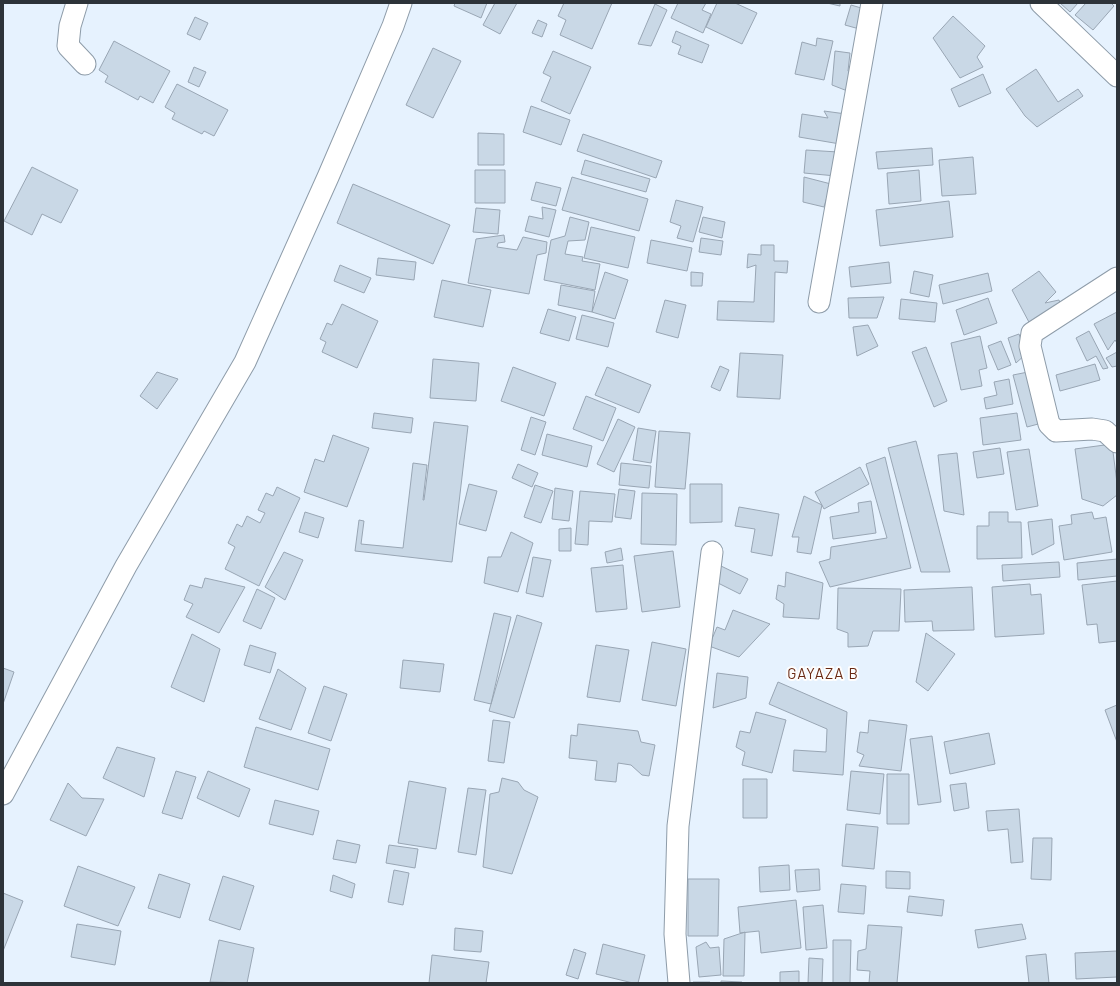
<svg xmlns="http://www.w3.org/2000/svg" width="1120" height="986" font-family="Barlow,sans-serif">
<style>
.building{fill:#c9d8e6;stroke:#99a6b4}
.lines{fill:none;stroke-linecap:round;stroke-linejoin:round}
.street-casing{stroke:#8e9ca9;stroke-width:23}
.street{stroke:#fff;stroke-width:21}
.labels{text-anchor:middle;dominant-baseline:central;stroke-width:4;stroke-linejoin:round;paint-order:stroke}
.quarter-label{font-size:15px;letter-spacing:1px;fill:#692812;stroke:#fdfdfd}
</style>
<rect width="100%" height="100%" fill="#e6f2fe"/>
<path class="building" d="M455,3H487L481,18L454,6Z
M495,3H517L500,34L483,25Z
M564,3H612L592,49L560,35L566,20L558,16Z
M678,3H706L702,10L711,14L703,33L671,18Z
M717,3H735L757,13L742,44L706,27Z
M827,3H840V6Z
M1060,3H1078L1070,12Z
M1086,3H1111L1114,6L1093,30L1075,15Z
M655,4L667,10L651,46L638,44Z
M851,5L868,10L863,30L845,25Z
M953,16L985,46L977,57L983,67L960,78L933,38Z
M195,17L208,23L200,40L187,34Z
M538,20L547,24L542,37L532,33Z
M676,31L709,45L702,63L678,54L681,46L672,42Z
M817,38L833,41L824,80L795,74L802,42L816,46Z
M114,41L170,71L153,103L140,96L138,100L105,82L108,76L99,70Z
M433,48L461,61L433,118L406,105Z
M553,51L591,67L570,114L541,101L551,77L543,73Z
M835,51L850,53L848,71L857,74L850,92L832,85Z
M194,67L206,72L199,87L188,82Z
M1036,69L1058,102L1078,89L1083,96L1037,127L1025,116L1006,89Z
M983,74L991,93L959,107L951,89Z
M177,84L228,110L214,136L204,131L202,134L172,119L175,113L165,107Z
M531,106L570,120L561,145L523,132Z
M824,111L846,114L840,144L799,137L802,114L828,118Z
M478,133L504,134V165H478Z
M583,134L662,161L656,178L577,151Z
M932,148L933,165L878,169L876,152Z
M806,150L838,152L836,176L804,173Z
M973,157L976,194L942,196L939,160Z
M585,160L650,179L646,192L581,174Z
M32,167L78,190L61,223L42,214L32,235L4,221Z
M475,170H505V203H475Z
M919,170L921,201L889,204L887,173Z
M572,177L648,199L639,231L562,210Z
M804,177L831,184L824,207L803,202Z
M536,182L561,188L556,206L531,200Z
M353,184L450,225L433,264L337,223Z
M676,200L703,207L693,242L677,238L681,226L670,222Z
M949,201L953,237L880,246L876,210Z
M542,207L556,210L549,237L525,231L529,216L543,219Z
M476,208L500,210L498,234L473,232Z
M570,217L589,222L585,240L568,241L565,254L583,257L582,261L600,264L595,290L544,280L551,240L565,236Z
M703,217L725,222L722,238L699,232Z
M591,227L635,237L628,268L584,258Z
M504,235L505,242L498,243L497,247L517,250L523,237L547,242L546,253L537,255L529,294L468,283L476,239Z
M701,238L723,241L721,255L699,252Z
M651,240L692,248L687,271L647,263Z
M761,245H774V261H788L787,273L775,272L774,322L717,320L718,301L754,302L756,265L747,268L748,254L761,255Z
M378,258L416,262L414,280L376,275Z
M889,262L891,283L851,287L849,267Z
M340,265L371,278L364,293L334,281Z
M914,271L933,275L929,297L910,293Z
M1039,271L1056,292L1045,303L1059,300L1062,309L1031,326L1012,290Z
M605,272L628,280L615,319L592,312Z
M691,272L703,273L702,286H691Z
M988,273L992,291L943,304L939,285Z
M442,280L491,290L483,327L434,317Z
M561,285L595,291L592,312L558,305Z
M884,297L877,318H849L848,298Z
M988,298L997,323L964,335L956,310Z
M901,299L937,303L935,322L899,319Z
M665,300L686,305L678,338L656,332Z
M342,304L378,321L357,368L322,352L326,342L320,339L327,323L332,325Z
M548,309L576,317L569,341L540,333Z
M1117,312V343L1115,340L1108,350L1094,324Z
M582,315L614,323L608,347L576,339Z
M868,325L878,346L857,356L853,327Z
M1089,331L1108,368L1103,369L1096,356L1087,361L1076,338Z
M1019,334L1026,354L1016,363L1008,338Z
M980,336L987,368L979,370L982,386L961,390L951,343Z
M1001,341L1011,365L998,370L988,346Z
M926,347L947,401L934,407L912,352Z
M1117,352V366L1112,367L1106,358Z
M740,353L783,355L780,399L737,397Z
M433,359L479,363L476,401L430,398Z
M1095,364L1100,380L1060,391L1056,375Z
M720,366L729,370L720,391L711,387Z
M513,367L556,383L544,416L501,401Z
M607,367L651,385L639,413L595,395Z
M157,372L178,379L157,409L140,396Z
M1028,372L1042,423L1027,427L1013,375Z
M1009,379L1013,404L986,409L984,398L997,395L994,382Z
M586,396L616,408L603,441L573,429Z
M374,413L413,418L411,433L372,428Z
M1017,413L1021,440L983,445L980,418Z
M531,417L546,422L535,455L521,450Z
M618,419L635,427L614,472L597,464Z
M434,422L468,426L452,562L355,551L359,520L364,521L361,544L403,548L413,463L427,465L423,500H424Z
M638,428L656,431L651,463L633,460Z
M659,431L690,433L685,489L655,487Z
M547,434L592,446L587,467L542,455Z
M333,435L369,448L347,507L304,492L315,459L324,462Z
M916,441L950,572H921L888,448Z
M1112,444L1117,483V495L1103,506L1082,499L1075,449Z
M1000,448L1004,474L977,478L973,452Z
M1029,449L1038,506L1016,510L1007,452Z
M957,453L964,515L944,511L938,455Z
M885,457L911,568L830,587L819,562L830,559L831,547L887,538L866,464Z
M621,463L651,466L649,488L619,485Z
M518,464L538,473L532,487L512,478Z
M860,467L869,484L824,509L815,492Z
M469,484L497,491L486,531L459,524Z
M690,484H722V522L690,523Z
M535,485L553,491L541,523L524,517Z
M277,487L300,498L259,586L225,569L235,547L228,543L237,524L242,527L247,516L260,523L265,513L258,510L266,493L273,496Z
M555,488L573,491L569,521L552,519Z
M619,489L635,491L631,519L615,517Z
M580,491L615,494L612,522L589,521L588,545L575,544Z
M642,493L677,494L676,545L641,544Z
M804,496L822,505L811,554L797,552L799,537H792Z
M871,501L876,533L833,539L830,517L859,512L858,503Z
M739,507L779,514L772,556L751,552L755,529L735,526Z
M305,512L324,518L318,538L299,532Z
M989,512H1008V522H1021L1022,558L977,559V526H989Z
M1092,512L1094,519L1106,517L1112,552L1064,560L1059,526L1072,524L1071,515Z
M1052,519L1054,544L1032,555L1028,522Z
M571,528V551H559V529Z
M511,532L533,543L518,592L484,583L488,557H501Z
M621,548L623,560L607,563L605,552Z
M673,551L680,607L642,612L634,556Z
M284,552L303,560L285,600L265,587Z
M533,557L551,560L543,597L526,593Z
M1117,559V576L1078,580L1077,563Z
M1059,562L1060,577L1003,581L1002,565Z
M623,565L627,609L596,612L591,568Z
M721,566L748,579L740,594L714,581Z
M786,572L823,583L819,619L783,617L784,604L776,599L778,585L785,587Z
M205,578L245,587L219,633L186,617L193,604L184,600L190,585L202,588Z
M1117,581V641L1099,643L1097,624L1087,625L1082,585Z
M1030,584L1031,595L1041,594L1044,634L995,637L992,587Z
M972,587L974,630L933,631L932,621L905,622L904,590Z
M838,588L901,589L899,631H873L868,646L848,647V633L837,629Z
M257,589L275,598L261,629L243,621Z
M733,610L770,624L739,657L709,646L717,627L725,630Z
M494,613L511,617L491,704L474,700Z
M517,615L542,623L514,718L489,711Z
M926,633L955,654L928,691L916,682Z
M192,634L220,649L204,702L171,687Z
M652,642L686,649L676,706L642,700Z
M250,645L276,653L270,673L244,665Z
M596,645L629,650L620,702L587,697Z
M403,660L444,664L440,692L400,688Z
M3,668L14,672L3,704Z
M278,669L306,688L291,730L259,719Z
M717,673L748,677L746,698L713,708Z
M778,682L847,712L843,775L793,771L794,750L826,752L827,729L769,704Z
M324,686L347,694L331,741L308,733Z
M1117,705V742L1105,710Z
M756,712L786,720L772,773L742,765L745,752L736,747L740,731L750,733Z
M493,720L510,722L504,763L488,761Z
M869,720L907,725L901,771L859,766L864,755L857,752L860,732L868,733Z
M578,724L638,731L641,742L655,745L649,776L642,775L631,765L618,763L616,782L595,780L597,761L569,758L571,735L577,736Z
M256,727L330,749L318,790L244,767Z
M989,733L995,764L950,774L944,742Z
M932,736L941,802L918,805L910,739Z
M117,747L155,758L144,797L103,778Z
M176,771L196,777L182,819L162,813Z
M208,771L250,789L239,817L197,798Z
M851,771L884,774L880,814L847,810Z
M887,774H909V824H887Z
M502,778L518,782L524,790L538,797L512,874L483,867L490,794L499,792Z
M743,779H767V818H743Z
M409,781L446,788L436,849L398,843Z
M68,783L82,798L104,799L86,836L50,820Z
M966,783L969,808L954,811L950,785Z
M468,788L486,790L476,855L458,852Z
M275,800L319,811L313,835L269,824Z
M1019,809L1023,862L1011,863L1008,829L988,831L986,811Z
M846,824L878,827L874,869L842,866Z
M1033,838H1052L1051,880L1031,879Z
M337,840L360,845L356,863L333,859Z
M389,845L418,849L415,868L386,863Z
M789,865L790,890L760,892L759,867Z
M78,866L135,887L118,926L64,906Z
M819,869L820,890L797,892L795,870Z
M394,870L409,873L403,905L388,902Z
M886,871L910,872V889L886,888Z
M159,874L190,884L180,918L148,908Z
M333,875L355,884L352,898L330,891Z
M223,876L254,886L240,930L209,920Z
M688,879H719L718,936H688Z
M841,884L866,886L864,914L838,912Z
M3,893L23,901L3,951Z
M909,896L944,900L942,916L907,912Z
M796,900L801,948L761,953L759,931L740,933L738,907Z
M823,905L827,948L806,950L803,907Z
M77,924L121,931L115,965L71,957Z
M1022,924L1026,939L978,948L975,930Z
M868,925L902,927L897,983H869L870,971L857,970L858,951L866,949Z
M455,928L483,931L481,952L454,950Z
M745,932L744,976H723L724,939Z
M219,940L254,948L247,983L210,982Z
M833,940H851L850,983H833Z
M706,942L710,948L719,947L721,975L699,977L696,947Z
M603,944L645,955L638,983H633L596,974Z
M574,949L586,953L578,979L566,975Z
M1117,951V977L1076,979L1075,953Z
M1046,954L1049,983H1029L1026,956Z
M432,955L489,962L486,983H429Z
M809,958L823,959L822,983H808Z
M799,971V983H780V972Z
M721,981L742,982V983H721Z
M693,982H710V983H693Z"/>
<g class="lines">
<defs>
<path id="street" d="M77,3L70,26L68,46L85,64
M1041,3L1117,76
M1117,278L1032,333L1030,346L1049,424L1056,431L1092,429L1105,431L1117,442
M819,302L872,3
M3,794L126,566L245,362L328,177L393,26L401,3
M679,983L675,934L678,826L712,552"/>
</defs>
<use href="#street" class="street-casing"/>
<use href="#street" class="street"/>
</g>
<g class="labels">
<g class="quarter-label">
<text x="823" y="673">GAYAZA B</text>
</g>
</g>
<rect width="1120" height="986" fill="none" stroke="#2d3339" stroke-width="8"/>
</svg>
